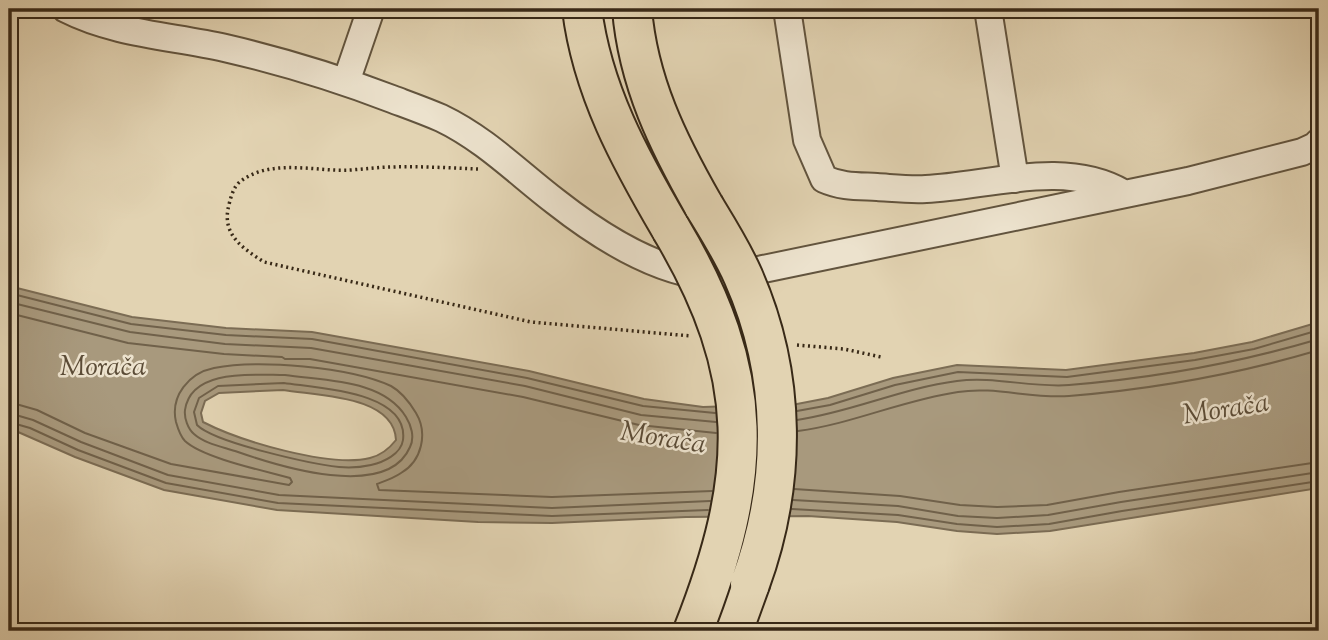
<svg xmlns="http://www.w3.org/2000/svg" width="1328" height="640" font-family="'Sorts Mill Goudy',serif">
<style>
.water{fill:#a8997d;stroke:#7b6c54;stroke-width:2;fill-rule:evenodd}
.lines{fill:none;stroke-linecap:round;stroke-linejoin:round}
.shore{stroke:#70614a;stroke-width:2}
.minor-casing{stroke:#62543e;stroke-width:30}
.highway-casing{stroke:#382917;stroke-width:42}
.path{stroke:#382917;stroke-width:3.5;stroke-dasharray:2 3.5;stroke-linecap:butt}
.minor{stroke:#ece2cd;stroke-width:26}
.highway{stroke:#e2d3b2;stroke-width:38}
.highway-bridge-casing{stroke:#382917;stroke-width:42;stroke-linecap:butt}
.highway-bridge{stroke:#e2d3b2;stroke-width:38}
.labels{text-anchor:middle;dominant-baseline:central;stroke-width:5;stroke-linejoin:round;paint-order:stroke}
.water-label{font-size:28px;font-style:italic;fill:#5a4b36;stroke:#ece2cd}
</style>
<rect width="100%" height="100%" fill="#e2d3b2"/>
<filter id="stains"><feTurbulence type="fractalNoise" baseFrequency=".00286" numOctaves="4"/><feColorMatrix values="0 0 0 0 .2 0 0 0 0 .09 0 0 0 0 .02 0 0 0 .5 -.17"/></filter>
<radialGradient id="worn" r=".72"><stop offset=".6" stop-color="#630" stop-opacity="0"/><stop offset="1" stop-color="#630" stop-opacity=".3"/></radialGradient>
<path class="water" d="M9,286L132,317L226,328L312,332L529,371L644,399L703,407L797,404L828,398L893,378L957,365L1066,370L1194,353L1252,342L1319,322V488L1050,531L997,534L957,531L897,522L808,516L686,517L552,523L478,522L277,510L164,490L75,457L9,428ZM283,390C317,396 394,395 396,440C389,449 382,455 370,458C330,468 240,441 203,422L201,413L205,401L219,393Z"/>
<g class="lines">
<path class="shore" d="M9,293L131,324L226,335L312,339L527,378L643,406L715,413
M9,302L130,332L225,344L311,348L525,386L641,415L716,422
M9,313L128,343L224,354L282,357L285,359H310L523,397L639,425L716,433
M285,375C324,381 383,379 406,417C411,425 415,437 410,447C387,501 278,466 238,452C224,447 205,444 194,434C188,429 184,418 185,410C191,368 254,375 285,375Z
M284,383C316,388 409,391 403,440C401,454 384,462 371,465C362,467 349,468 339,467C312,464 215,443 197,425L194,412L199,398L218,386Z
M9,402L37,410L85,433L171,464L289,485L292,482L290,478C265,471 203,458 185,441C180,436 178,429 176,422C170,396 189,373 214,368C258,359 350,367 391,386C402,392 410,403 416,413C428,433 422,461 401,473C394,478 385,481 377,484L379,490L552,497L712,491
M797,411L830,405L895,385L958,372L1067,377L1195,360L1254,349L1319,330
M9,413L33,420L81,442L168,475L279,495L552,508L710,501
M797,420C852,412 902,388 957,381C994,376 1032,388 1069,385C1154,378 1238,363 1319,339
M9,422L30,428L78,450L166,483L278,503L552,516L708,510
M798,431C852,424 903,400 958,392C994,386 1032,399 1069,396C1154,389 1238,374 1319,350
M794,489L900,496L960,505L997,507L1047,505L1119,492L1319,462
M793,500L898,506L958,516L997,518L1048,515L1121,502L1319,472
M792,509L898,515L957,524L997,527L1049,524L1122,511L1319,481"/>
<defs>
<path id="minor" d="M66,9C115,34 172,36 225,48C281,61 337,78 392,99C408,105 425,111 441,118C485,139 518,173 556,202C598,235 652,270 706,276C725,278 745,273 763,269L1188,181L1302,152L1315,146L1319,142
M787,9L807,140L824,179C842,187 858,186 877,187C893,188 910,190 926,189C989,186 1065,159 1123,193
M988,9L1015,179
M346,82L371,9"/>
<path id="highway" d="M582,9C592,90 630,159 671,229
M632,9C638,82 668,143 704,206
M733,631L750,584"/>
</defs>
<use href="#minor" class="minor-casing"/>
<use href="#highway" class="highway-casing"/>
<path class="path" d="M478,169C450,168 421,166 393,167C379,167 365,169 350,170C316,172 272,158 241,181C233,186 230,200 228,209C223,236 244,249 264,262L531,322L691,336
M797,345L844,349L881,357"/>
<use href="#minor" class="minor"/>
<use href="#highway" class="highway"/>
<defs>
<path id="highway-bridge" d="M704,206C718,229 732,251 743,276C787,375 787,483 750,584
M671,229C758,375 754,476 693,631"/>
</defs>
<use href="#highway-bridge" class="highway-bridge-casing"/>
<use href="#highway-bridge" class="highway-bridge"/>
</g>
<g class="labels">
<g class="water-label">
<text x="103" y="368">Morača</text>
<text transform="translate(1226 410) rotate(-9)">Morača</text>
<text transform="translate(663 439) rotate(9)">Morača</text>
</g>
</g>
<rect width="1328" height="640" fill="none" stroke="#e2d3b2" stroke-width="35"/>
<rect x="10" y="10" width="1307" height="619" fill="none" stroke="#382917" stroke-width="3.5"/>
<rect x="18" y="18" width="1293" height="605" fill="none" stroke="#382917" stroke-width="2"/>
<rect width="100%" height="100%" filter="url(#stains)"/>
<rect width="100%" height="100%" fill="url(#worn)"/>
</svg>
